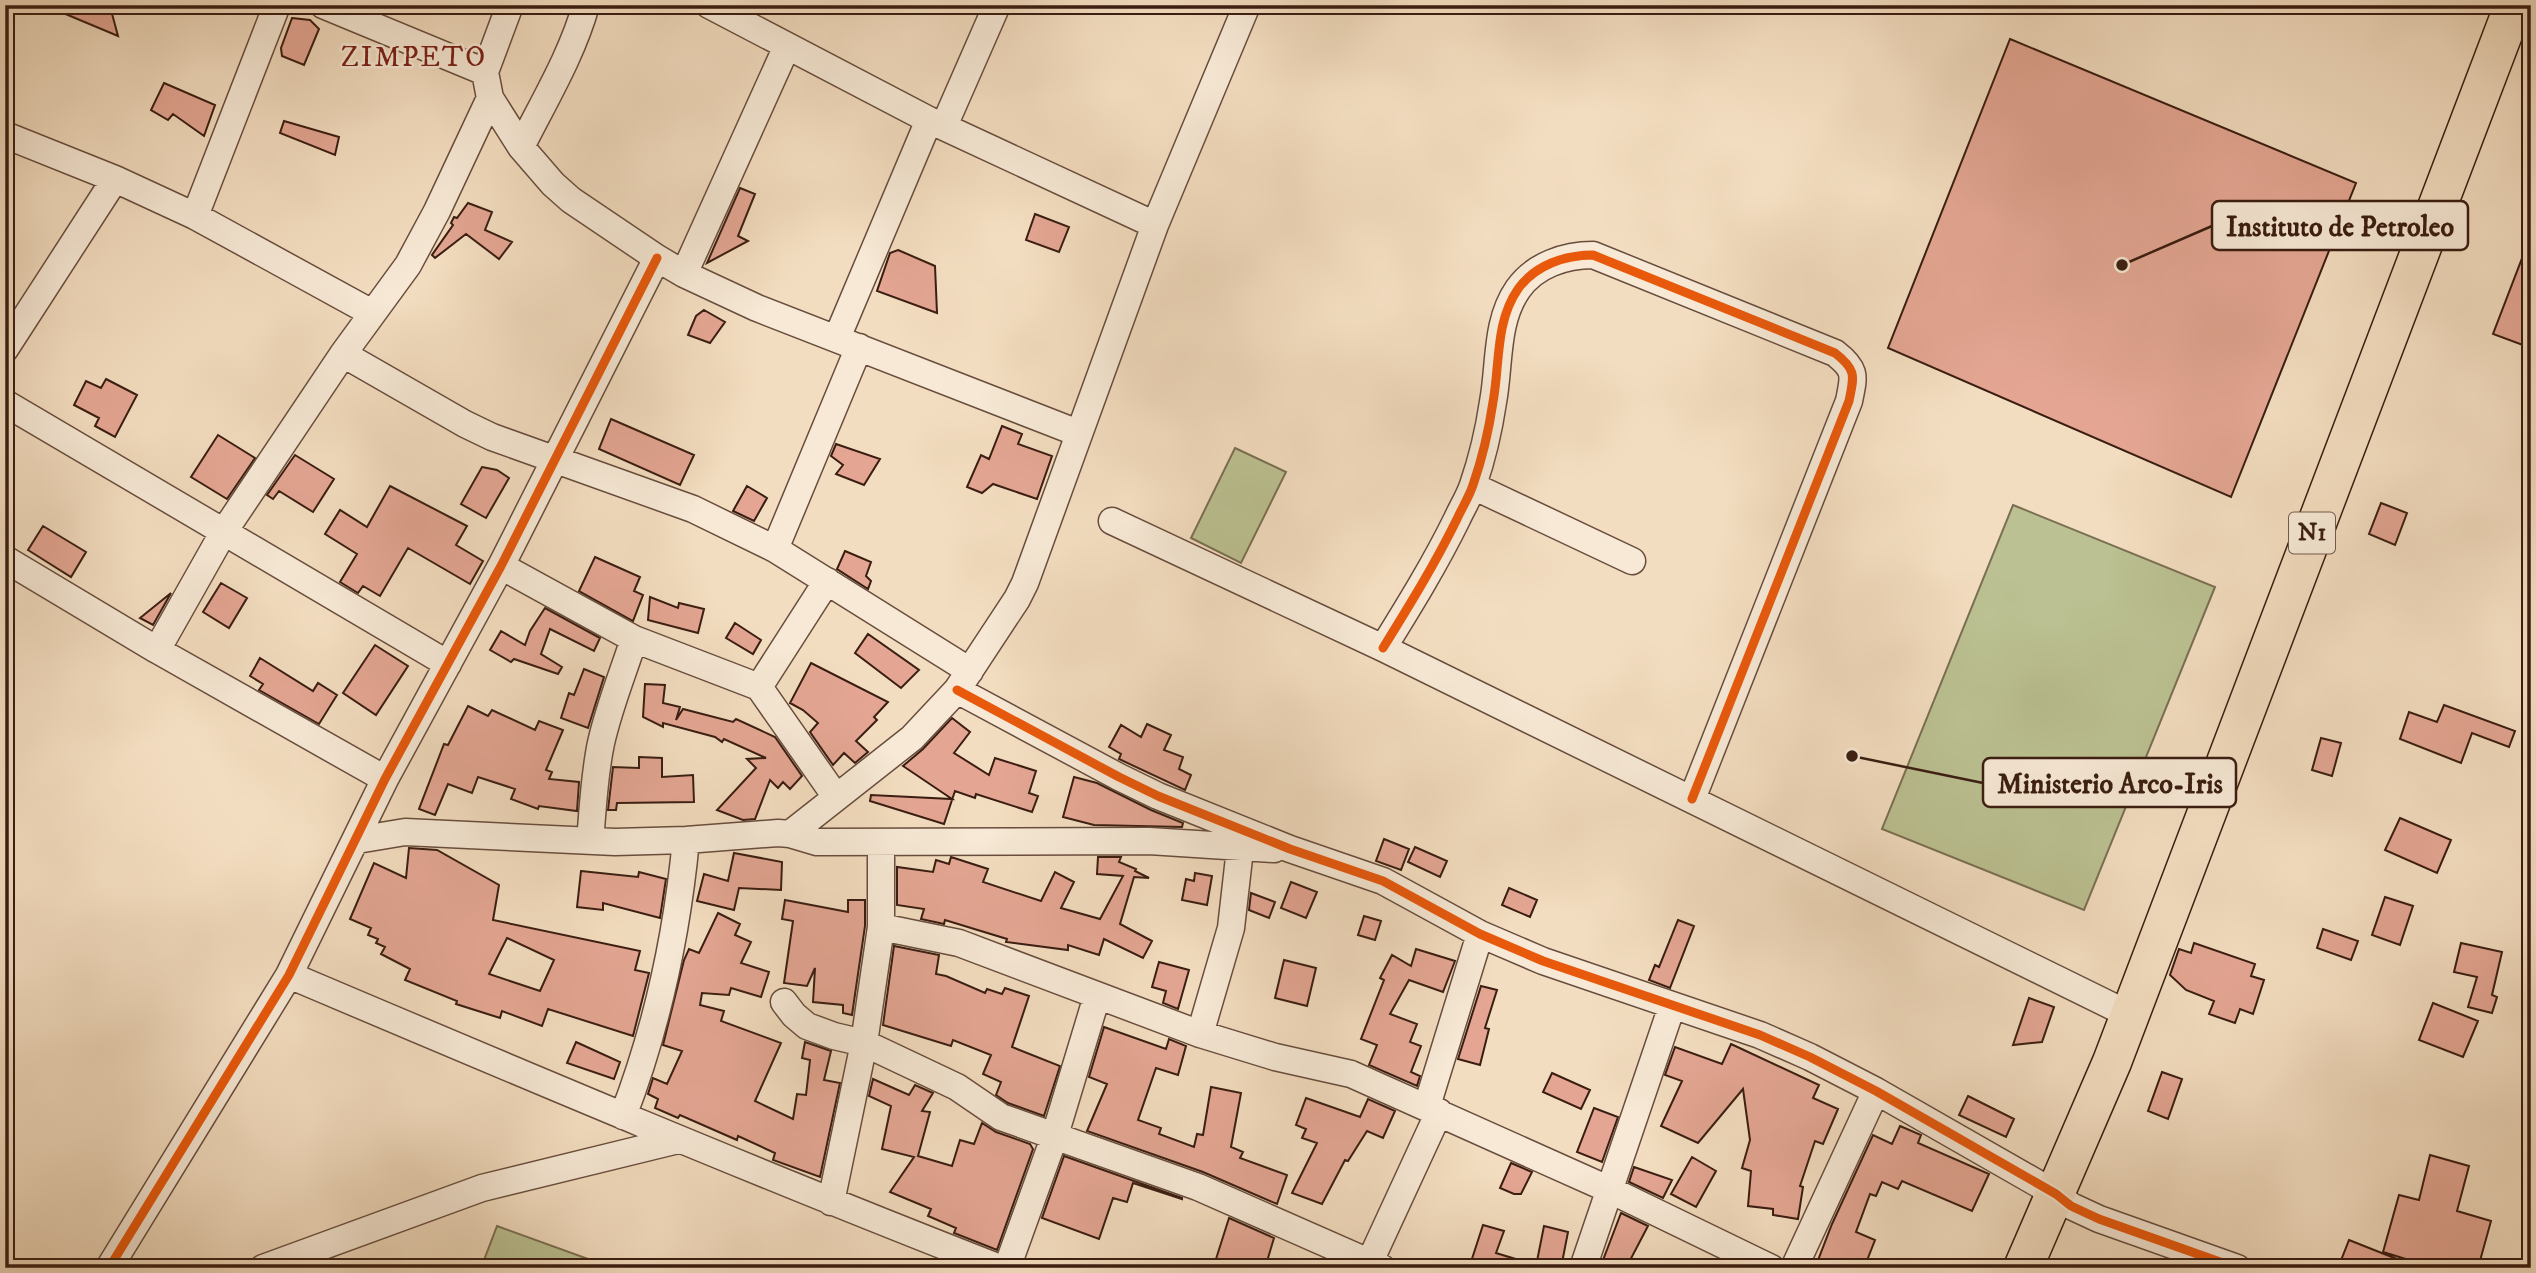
<svg xmlns="http://www.w3.org/2000/svg" width="2536" height="1273" font-family="'IM FELL DW Pica',serif">
<style>
.pitch{fill:#bbc192;stroke:#7a6f52;stroke-width:2}
.building{fill:#e4a693;stroke:#3a1d11;stroke-width:2;fill-rule:evenodd}
.lines{fill:none;stroke-linecap:round;stroke-linejoin:round}
.minor-casing{stroke:#684d3d;stroke-width:29}
.highway-casing{stroke:#3a1d11;stroke-width:41}
.minor{stroke:#f7e9d6;stroke-width:26}
.highway{stroke:#f3ddc0;stroke-width:38}
.cycleway-casing{stroke:#f7e9d6;stroke-width:13}
.cycleway{stroke:#e8590c;stroke-width:9}
.labels{text-anchor:middle;dominant-baseline:central;stroke-width:5;stroke-linejoin:round;paint-order:stroke}
.shield{fill:#f7e9d6;stroke:#735a4c;stroke-width:2}
.shield-label{font-size:24px;font-weight:bold;fill:#3a1d11}
.neighbourhood-label{font-size:28px;letter-spacing:2px;fill:#7a1f14;stroke:#f7e9d6}
.leader{fill:none;stroke:#3a1d11;stroke-width:2.5}
.callout-dot{fill:#3a1d11;stroke:#f7e9d6;stroke-width:2.5}
.callout{fill:#f7e9d6;stroke:#3a1d11;stroke-width:2.5}
.callout-label{font-size:28px;text-anchor:middle;font-weight:bold;fill:#3a1d11}
</style>
<rect width="100%" height="100%" fill="#f3ddc0"/>
<filter id="stains"><feTurbulence type="fractalNoise" baseFrequency=".00286" numOctaves="4"/><feColorMatrix values="0 0 0 0 .2 0 0 0 0 .09 0 0 0 0 .02 0 0 0 .5 -.17"/></filter>
<radialGradient id="worn" r=".72"><stop offset=".6" stop-color="#630" stop-opacity="0"/><stop offset="1" stop-color="#630" stop-opacity=".3"/></radialGradient>
<path class="pitch" d="M1235,448L1286,472L1241,563L1191,538Z
M2013,505L2215,587L2084,910L1882,829Z
M497,1226L613,1268H481Z"/>
<path class="building" d="M44,5H103L111,10L118,36Z
M292,18L310,20L319,29L304,65L282,56L281,48Z
M2010,39L2356,183L2231,497L1888,348Z
M164,83L215,105L204,136L173,114L168,120L151,110Z
M284,121L339,137L335,155L280,133Z
M740,188L755,194L738,236L748,241L707,263Z
M468,203L492,212L485,230L512,242L499,259L466,234L435,258L432,255L453,225L451,223L454,217L457,218Z
M1035,214L1069,227L1059,252L1026,240Z
M2529,240H2531V348L2493,334Z
M898,250L935,266L937,313L877,291L890,253Z
M704,310L725,322L710,343L688,335L696,316Z
M106,379L137,395L115,437L95,426L99,418L74,405L86,381L101,388Z
M611,419L694,455L680,485L599,449Z
M1002,426L1022,434L1018,444L1052,456L1037,499L993,484L982,493L967,487L981,455L989,459Z
M218,435L255,458L227,499L191,477Z
M836,444L880,459L864,485L836,474L843,465L831,456Z
M295,455L334,479L313,512L279,491L273,499L267,495Z
M482,467L497,470L509,478L486,518L461,504Z
M390,486L467,526L456,545L483,561L470,584L408,548L380,596L363,586L358,593L340,582L357,554L325,534L340,510L367,527Z
M747,486L767,498L754,521L733,511Z
M2381,503L2407,513L2395,545L2369,534Z
M43,526L86,552L71,577L28,550Z
M845,551L871,562L866,576L871,581L868,589L837,569Z
M595,557L640,577L634,591L643,595L633,621L579,591Z
M221,583L247,598L229,628L203,612Z
M171,593L153,625L140,618Z
M650,597L678,608L679,603L704,609L698,633L648,620Z
M545,608L600,638L594,651L550,629L541,654L562,667L558,674L514,659L511,662L490,650L501,631L525,645L530,631Z
M735,623L761,640L753,654L726,638Z
M868,634L919,670L901,688L855,653Z
M375,645L408,666L376,715L343,693Z
M260,658L313,691L318,683L337,695L319,724L259,690L263,684L250,676Z
M811,663L888,702L874,717L877,720L856,741L868,752L855,763L844,753L833,765L810,732L818,723L803,710L790,703Z
M584,669L604,677L588,728L561,718L569,693L574,695Z
M645,684L665,685L663,703L680,707L676,720L683,709L733,722L736,719L775,737L802,776L790,789L783,782L778,788L770,780L755,819L743,820L717,810L756,768L747,759L766,758L724,739L722,742L715,737L663,723V727L643,717Z
M2444,705L2515,731L2509,747L2472,733L2461,763L2400,739L2409,712L2437,722Z
M468,706L488,716L492,710L535,730L539,721L563,730L546,770L552,772L549,779L579,782L577,811L539,806L538,809L511,799L515,789L478,777L472,793L448,784L435,815L419,809L444,744L448,745Z
M952,718L970,732L954,753L989,775L995,758L1036,771L1029,793L1038,796L1032,812L976,794L975,798L955,791L944,824L870,801L871,795L952,799L903,766L923,749Z
M1147,724L1171,735L1164,750L1183,757L1179,769L1191,775L1185,790L1119,759L1121,754L1109,747L1121,725L1141,737Z
M2321,738L2341,743L2332,776L2312,770Z
M639,757L662,758V777L693,775L694,802L617,803L616,810H608L613,767L639,768Z
M1074,777L1097,783L1151,810L1183,823L1182,827L1094,825L1063,817Z
M2400,818L2451,840L2437,873L2385,850Z
M1384,839L1409,849L1401,870L1376,861Z
M1415,847L1447,861L1440,877L1408,862Z
M409,848L437,850L499,885L493,920L640,951L635,970L649,973L633,1036L548,1009L542,1026L502,1011L500,1018L456,1004L457,1001L405,980L410,969L381,954L385,947L376,943L378,939L368,935L371,928L350,919L374,863L406,878ZM507,938L554,960L540,991L489,974Z
M734,853L782,862L781,890L739,888L734,910L697,901L704,874L728,881Z
M951,857L988,869L983,882L1041,901L1055,872L1074,882L1061,908L1100,919L1123,876L1097,874L1098,857H1121L1119,862L1136,869L1135,871L1149,878L1134,877L1120,924L1152,941L1143,958L1104,939L1099,955L1068,945V950L1006,942L1007,939L945,920L944,924L921,919L924,909L897,905V867L933,872L936,860L949,864Z
M581,871L638,877L639,872L666,879L660,918L603,903V910L577,907Z
M1195,873L1212,876L1207,905L1182,900L1186,879L1194,881Z
M1291,882L1317,892L1306,918L1281,908Z
M1509,888L1537,900L1530,917L1502,905Z
M1251,893L1275,902L1269,918L1249,910Z
M2385,897L2413,906L2400,945L2372,935Z
M785,900L848,912V900H865V926L852,1015L843,1013V1005L813,1002L815,968L807,986L784,983L793,921L782,919Z
M718,913L740,924L735,935L751,942L741,963L769,972L761,997L731,988L729,995L702,993L700,1005L724,1011L721,1021L781,1043L755,1101L793,1119L797,1094L806,1095L810,1060L802,1058L805,1042L831,1051L824,1080L840,1083L820,1177L773,1160L775,1153L738,1136L737,1140L680,1115L678,1118L655,1108L658,1099L648,1094L653,1078L667,1084L682,1051L663,1045L684,960L689,949L699,953Z
M1364,916L1381,921L1375,940L1358,935Z
M1678,920L1694,926L1670,988L1649,980L1655,965L1659,967Z
M2323,929L2358,941L2351,960L2317,948Z
M2194,943L2255,964L2251,976L2264,980L2253,1014L2240,1009L2235,1023L2209,1014L2214,1001L2186,990L2170,975L2179,949L2191,953Z
M2461,943L2502,952L2492,995L2497,997L2492,1013L2468,1007L2477,977L2454,972Z
M894,946L939,955L936,974L946,976L985,993L987,989L1002,994L1005,988L1029,996L1012,1047L1060,1066L1044,1116L1008,1103L996,1095L1001,1082L983,1074L991,1055L953,1040L951,1046L883,1025Z
M1416,949L1455,961L1443,992L1409,980L1390,1014L1417,1024L1410,1042L1421,1046L1411,1072L1420,1076L1417,1086L1369,1065L1377,1045L1361,1039L1384,980L1380,978L1392,955L1411,966Z
M1284,960L1316,968L1307,1006L1275,998Z
M1159,962L1189,970L1178,1009L1163,1003L1166,991L1152,987Z
M1481,986L1497,990L1485,1028L1489,1029L1480,1065L1458,1059Z
M2029,998L2054,1007L2042,1042L2013,1045Z
M2433,1003L2478,1021L2463,1057L2419,1040Z
M1104,1027L1166,1049L1169,1039L1186,1046L1178,1075L1156,1068L1138,1120L1161,1128L1159,1134L1194,1147L1197,1134L1203,1135L1211,1087L1241,1093L1231,1147L1243,1152L1240,1158L1287,1175L1277,1204L1203,1172L1087,1131L1107,1084L1089,1077Z
M576,1042L620,1062L614,1079L567,1063Z
M1731,1044L1819,1085L1813,1098L1838,1109L1823,1144L1815,1141L1800,1186L1803,1187L1798,1219L1773,1215V1209L1748,1206L1751,1171L1742,1168L1750,1140L1743,1089L1698,1143L1661,1126L1682,1081L1665,1075L1675,1047L1722,1064Z
M2162,1072L2182,1079L2168,1119L2148,1111Z
M1552,1073L1590,1090L1581,1109L1543,1092Z
M873,1079L909,1095L915,1085L933,1093L922,1111L930,1112L918,1156L952,1166L960,1140L974,1144L982,1123L996,1132L1030,1144L1033,1149L997,1250L954,1233L956,1228L928,1216L931,1209L890,1192L914,1157L882,1149L891,1106L869,1096Z
M1968,1096L2014,1119L2006,1137L1959,1115Z
M1306,1098L1360,1117L1368,1099L1395,1111L1383,1138L1367,1131L1348,1161L1345,1160L1322,1204L1292,1193L1317,1143L1302,1138L1306,1129L1296,1125Z
M1594,1108L1618,1117L1602,1162L1577,1152Z
M1900,1126L1921,1135L1918,1143L1989,1174L1972,1211L1902,1181L1898,1189L1882,1182L1876,1196L1870,1194L1856,1232L1875,1240L1864,1268H1815L1832,1224L1873,1135L1892,1144Z
M2430,1155L2469,1166L2457,1211L2491,1221L2478,1268H2421L2422,1264L2383,1252L2399,1195L2419,1200Z
M1064,1156L1182,1198V1199L1133,1183L1127,1202L1113,1198L1099,1239L1042,1218Z
M1692,1157L1716,1171L1696,1207L1671,1194Z
M1511,1163L1532,1172L1521,1194H1514L1500,1188Z
M1634,1167L1672,1180L1663,1198L1629,1182Z
M1621,1213L1648,1226L1626,1268H1600Z
M1229,1218L1274,1238L1265,1268H1243L1216,1259Z
M1483,1225L1504,1231L1496,1253L1529,1263L1528,1268H1469Z
M1544,1226L1568,1232L1561,1268L1536,1266Z
M2349,1240L2417,1267V1268H2338Z"/>
<g class="lines">
<defs>
<path id="minor" d="M323,5L485,72L490,98L521,147L553,184L571,200L657,258L684,274L757,308L1078,433
M709,5L929,120L1155,225
M485,72L510,5
M944,126L997,5
M5,135L115,179L195,216L372,313
M521,147C544,101 572,55 586,5
M195,216L277,5
M684,274L787,46
M837,338L929,120
M5,349L115,179
M343,354L465,424L492,437L693,509L775,549L970,671
M5,403L448,664
M1473,486L1632,561
M1112,521L1383,648L2130,1015
M775,549L859,347
M5,559L157,650L385,779
M501,566L634,639L759,687
M827,581L759,687L836,797
M1383,648C1409,606 1435,564 1457,519C1462,508 1469,497 1473,485C1482,459 1489,429 1493,402C1500,365 1495,322 1518,289C1535,265 1565,255 1593,255L1835,353C1857,370 1854,376 1849,401L1692,799
M157,650L223,533L343,354L408,265L437,211L490,98
M957,690L1119,777L1158,796L1290,849L1383,881L1480,934L1543,961L1760,1035L1810,1057L1876,1091L2056,1194L2071,1206L2099,1219L2237,1268
M790,834L912,738L957,690L1017,599L1025,583L1155,225L1247,5
M357,840L405,832L615,842L686,840L778,833L790,834L817,842L1149,841L1274,849
M590,841C593,808 594,776 601,743C609,707 623,673 634,639
M881,927L959,943L1200,1034L1275,1057L1351,1074L1608,1189L1771,1268
M289,975C525,1075 761,1175 1000,1268
M784,1002L794,1015L807,1026L834,1036L864,1043L957,1087L1001,1117L1198,1187L1382,1268
M1200,1034L1231,928L1240,849
M1427,1106L1480,934
M623,1116C657,1028 677,934 686,840
M831,1202L864,1043L881,927V842
M109,1268L289,975L385,779L501,566L657,258
M263,1268L482,1188L678,1140
M1007,1268L1055,1135L1097,996
M1367,1268L1439,1112
M1583,1268L1672,1006
M1794,1268L1876,1091"/>
<path id="highway" d="M2023,1268L2112,1062L2514,5"/>
</defs>
<use href="#minor" class="minor-casing"/>
<use href="#highway" class="highway-casing"/>
<use href="#minor" class="minor"/>
<use href="#highway" class="highway"/>
<defs>
<path id="cycleway" d="M1383,648C1409,606 1435,564 1457,519C1462,508 1469,497 1473,485C1482,459 1489,429 1493,402C1500,365 1495,322 1518,289C1535,265 1565,255 1593,255L1835,353C1857,370 1854,376 1849,401L1692,799
M957,690L1119,777L1158,796L1290,849L1383,881L1480,934L1543,961L1760,1035L1810,1057L1876,1091L2056,1194L2071,1206L2099,1219L2237,1268
M109,1268L289,975L385,779L501,566L657,258"/>
</defs>
<use href="#cycleway" class="cycleway-casing"/>
<use href="#cycleway" class="cycleway"/>
</g>
<g class="labels">
<rect class="shield" x="2289" y="512.5" width="46" height="41" rx="5"/>
<g class="shield-label">
<text x="2312" y="533">N1</text>
</g>
<g class="neighbourhood-label">
<text x="414" y="57">ZIMPETO</text>
</g>
</g>
<path class="leader" d="M2122 265L2212 226M1852 756L1983 783"/>
<g class="callout-dot">
<circle cx="2122" cy="265" r="7"/>
<circle cx="1852" cy="756" r="7"/>
</g>
<g class="callout">
<rect x="2212" y="201" width="256" height="49" rx="7"/>
<rect x="1983" y="758" width="253" height="49" rx="7"/>
</g>
<g class="callout-label">
<text x="2340" y="236">Instituto de Petroleo</text>
<text x="2110" y="793">Ministerio Arco-Iris</text>
</g>
<rect width="2536" height="1273" fill="none" stroke="#f3ddc0" stroke-width="28"/>
<rect x="7" y="7" width="2522" height="1259" fill="none" stroke="#3a1d11" stroke-width="3.5"/>
<rect x="14" y="14" width="2508" height="1245" fill="none" stroke="#3a1d11" stroke-width="2"/>
<rect width="100%" height="100%" filter="url(#stains)"/>
<rect width="100%" height="100%" fill="url(#worn)"/>
</svg>
